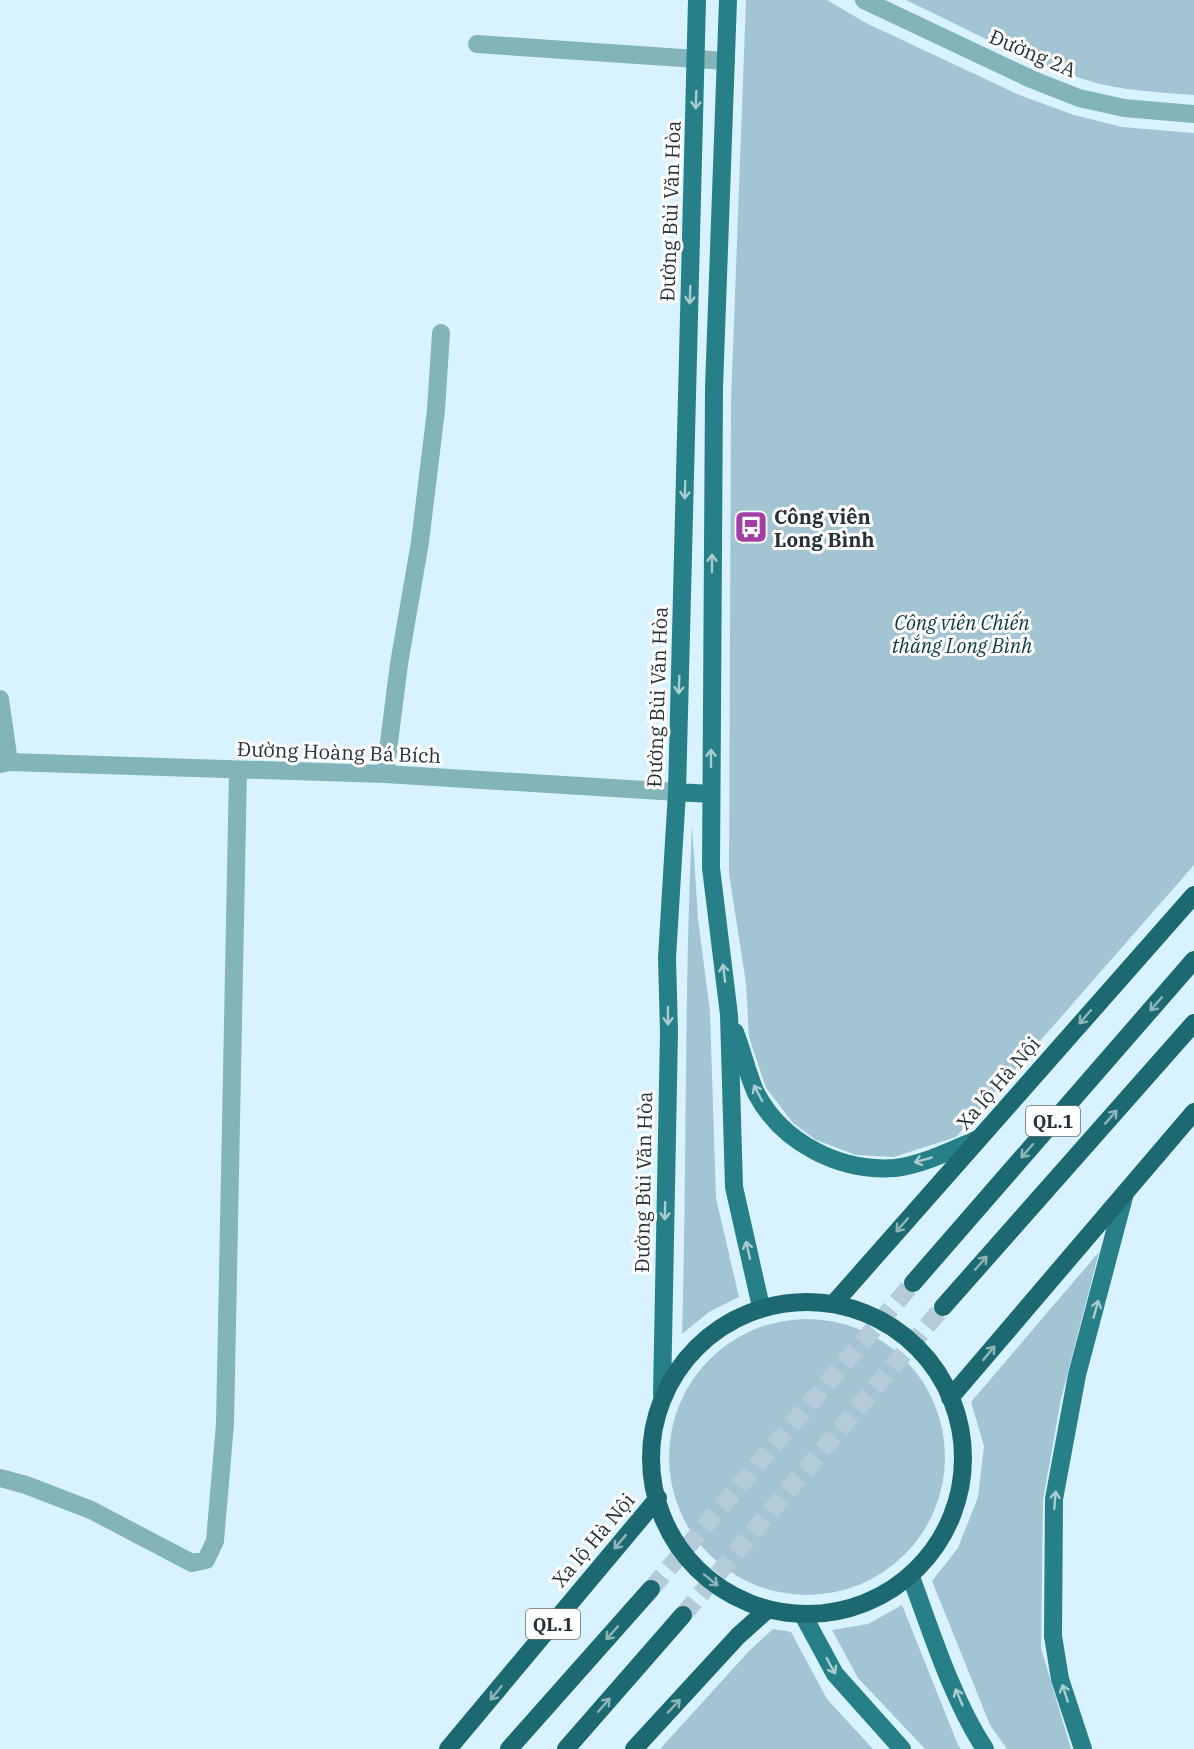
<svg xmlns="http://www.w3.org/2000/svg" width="1194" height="1749" font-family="'IBM Plex Serif',serif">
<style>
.green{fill:#a3c5d3}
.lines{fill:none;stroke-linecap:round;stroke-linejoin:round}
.highway-tunnel{stroke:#b4ccd7;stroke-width:18;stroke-dasharray:18 9;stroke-linecap:butt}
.minor{stroke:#82b4ba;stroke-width:18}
.major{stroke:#277f88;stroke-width:18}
.highway{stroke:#1d6971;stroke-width:18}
.oneway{stroke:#a9cccf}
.oneway2{stroke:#8eb4b8}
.labels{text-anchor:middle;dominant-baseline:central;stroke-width:6;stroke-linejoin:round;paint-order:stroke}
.shield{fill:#fff;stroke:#666f73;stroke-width:1.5}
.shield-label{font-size:18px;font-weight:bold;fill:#243137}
.street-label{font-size:20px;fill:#243137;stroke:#fff}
.poi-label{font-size:20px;font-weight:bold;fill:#243137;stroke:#fff;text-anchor:start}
.park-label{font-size:20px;font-style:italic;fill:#083746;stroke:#fff}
</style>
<rect width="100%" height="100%" fill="#d8f3ff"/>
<path class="green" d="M746,0H827L866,23L1022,96L1074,115L1122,127L1194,133V865L956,1137L894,1157L856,1155L816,1140L793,1123L766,1088L749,1037L746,983L729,874L731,402Z
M906,0H1194V95C1157,92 1121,91 1086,80C1024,61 965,28 906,0Z
M692,825L698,919L710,1012L716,1198L739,1297L709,1312L682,1334C687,1164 684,994 692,825Z
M1099,1252L1061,1399L1043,1500L1041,1648L1071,1749H1007L990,1725L932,1581L958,1548L978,1497L984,1446L971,1402Z
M669 1457a138 138 0 1 1 276 0a138 138 0 1 1-276 0Z
M902,1605L958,1745L961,1749H925L858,1678L832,1630L868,1624Z
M773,1629L791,1632L827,1699L873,1749H660L749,1651Z"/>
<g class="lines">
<path class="highway-tunnel" d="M651,1589L913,1283
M683,1615L943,1307"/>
<path class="minor" d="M864,0L1031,79L1079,98L1124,108L1194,114
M477,44L726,61
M0,699L9,762
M0,764L9,762L385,774L677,792
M385,774L399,664L420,542L436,410L441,333
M0,1478L26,1485L91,1510L192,1563L206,1560L215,1541L225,1424L238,771"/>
<path class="major" d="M728,0L714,388L711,868L729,1015L734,1187L761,1307
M677,792L711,794
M735,1032C743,1052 747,1073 756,1093C782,1143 840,1172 895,1168C922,1165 952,1150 978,1139
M662,1394L669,1032L667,958L677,792L697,0
M911,1577C931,1631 953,1701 985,1749
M803,1615L835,1674L902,1749
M1083,1749L1060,1679L1053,1636L1054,1499L1077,1375L1125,1193"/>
<path class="highway" d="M913,1283L1194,960
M836,1301L1194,895
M651 1458a156 156 0 1 1 312 0a156 156 0 1 1-312 0Z
M943,1307L1194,1023
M950,1398L1194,1112
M448,1749L658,1498
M509,1749L651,1589
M566,1749L683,1615
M634,1749L738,1636L767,1610"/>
</g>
<defs><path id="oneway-shaft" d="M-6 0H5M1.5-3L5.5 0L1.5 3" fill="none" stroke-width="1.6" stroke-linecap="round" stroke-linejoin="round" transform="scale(1.5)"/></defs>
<g class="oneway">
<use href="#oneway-shaft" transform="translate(696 100) rotate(92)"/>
<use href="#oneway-shaft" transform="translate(690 295) rotate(92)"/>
<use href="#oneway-shaft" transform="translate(685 490) rotate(92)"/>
<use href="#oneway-shaft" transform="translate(712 563) rotate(-90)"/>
<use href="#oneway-shaft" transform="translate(679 685) rotate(92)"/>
<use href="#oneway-shaft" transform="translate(711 758) rotate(-90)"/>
<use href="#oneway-shaft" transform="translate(724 973) rotate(-97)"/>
<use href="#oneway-shaft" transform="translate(668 1016) rotate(89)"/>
<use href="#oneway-shaft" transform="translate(758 1093) rotate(-118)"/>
<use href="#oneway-shaft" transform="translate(923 1160) rotate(164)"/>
<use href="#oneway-shaft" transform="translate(665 1211) rotate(91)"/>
<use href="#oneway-shaft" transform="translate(748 1250) rotate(-103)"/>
<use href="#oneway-shaft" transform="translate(1096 1309) rotate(-74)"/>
<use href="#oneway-shaft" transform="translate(1055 1500) rotate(-86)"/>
<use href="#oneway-shaft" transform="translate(831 1666) rotate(61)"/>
<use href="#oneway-shaft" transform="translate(1065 1693) rotate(-108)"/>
<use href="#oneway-shaft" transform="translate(959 1697) rotate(-113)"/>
</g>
<g class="oneway2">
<use href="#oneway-shaft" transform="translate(1156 1004) rotate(131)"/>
<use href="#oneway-shaft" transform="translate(1085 1017) rotate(131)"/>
<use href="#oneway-shaft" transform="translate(1111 1117) rotate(-49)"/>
<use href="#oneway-shaft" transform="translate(1027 1151) rotate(131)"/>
<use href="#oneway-shaft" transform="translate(902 1225) rotate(131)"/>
<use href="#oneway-shaft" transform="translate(981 1263) rotate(-49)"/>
<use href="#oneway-shaft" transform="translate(989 1353) rotate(-50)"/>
<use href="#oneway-shaft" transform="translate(620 1542) rotate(130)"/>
<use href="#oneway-shaft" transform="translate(711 1580) rotate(39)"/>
<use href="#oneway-shaft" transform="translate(612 1633) rotate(132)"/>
<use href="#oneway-shaft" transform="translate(496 1693) rotate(129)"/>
<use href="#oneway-shaft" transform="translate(604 1705) rotate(-49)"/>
<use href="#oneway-shaft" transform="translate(674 1706) rotate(-47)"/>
</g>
<defs>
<symbol id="bus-square" viewBox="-11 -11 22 22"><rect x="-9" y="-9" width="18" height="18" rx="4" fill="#a23ea4" stroke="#fff"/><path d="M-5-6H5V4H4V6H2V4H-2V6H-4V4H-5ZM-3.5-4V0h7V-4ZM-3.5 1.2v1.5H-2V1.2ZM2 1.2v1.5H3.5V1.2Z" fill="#fff"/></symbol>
</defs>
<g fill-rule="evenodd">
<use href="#bus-square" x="732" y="508" width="38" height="38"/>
</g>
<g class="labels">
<g class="shield">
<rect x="1026" y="1106" width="54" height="30" rx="4.5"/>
<rect x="526" y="1609" width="54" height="30" rx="4.5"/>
</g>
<g class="shield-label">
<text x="1053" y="1121">QL.1</text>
<text x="553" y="1624">QL.1</text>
</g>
<g class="street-label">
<text transform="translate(1033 53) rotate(23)">Đường 2A</text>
<text transform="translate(670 211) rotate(-88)">Đường Bùi Văn Hòa</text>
<text transform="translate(657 697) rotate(-88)">Đường Bùi Văn Hòa</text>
<text transform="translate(339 752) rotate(2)">Đường Hoàng Bá Bích</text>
<text transform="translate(998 1083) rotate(-49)">Xa lộ Hà Nội</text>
<text transform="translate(643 1182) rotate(-89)">Đường Bùi Văn Hòa</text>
<text transform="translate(593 1540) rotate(-50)">Xa lộ Hà Nội</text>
</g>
<g class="poi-label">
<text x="774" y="516">Công viên<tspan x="774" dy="23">Long Bình</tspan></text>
</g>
<g class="park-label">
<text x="962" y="622">Công viên Chiến<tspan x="962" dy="23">thắng Long Bình</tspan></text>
</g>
</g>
</svg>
